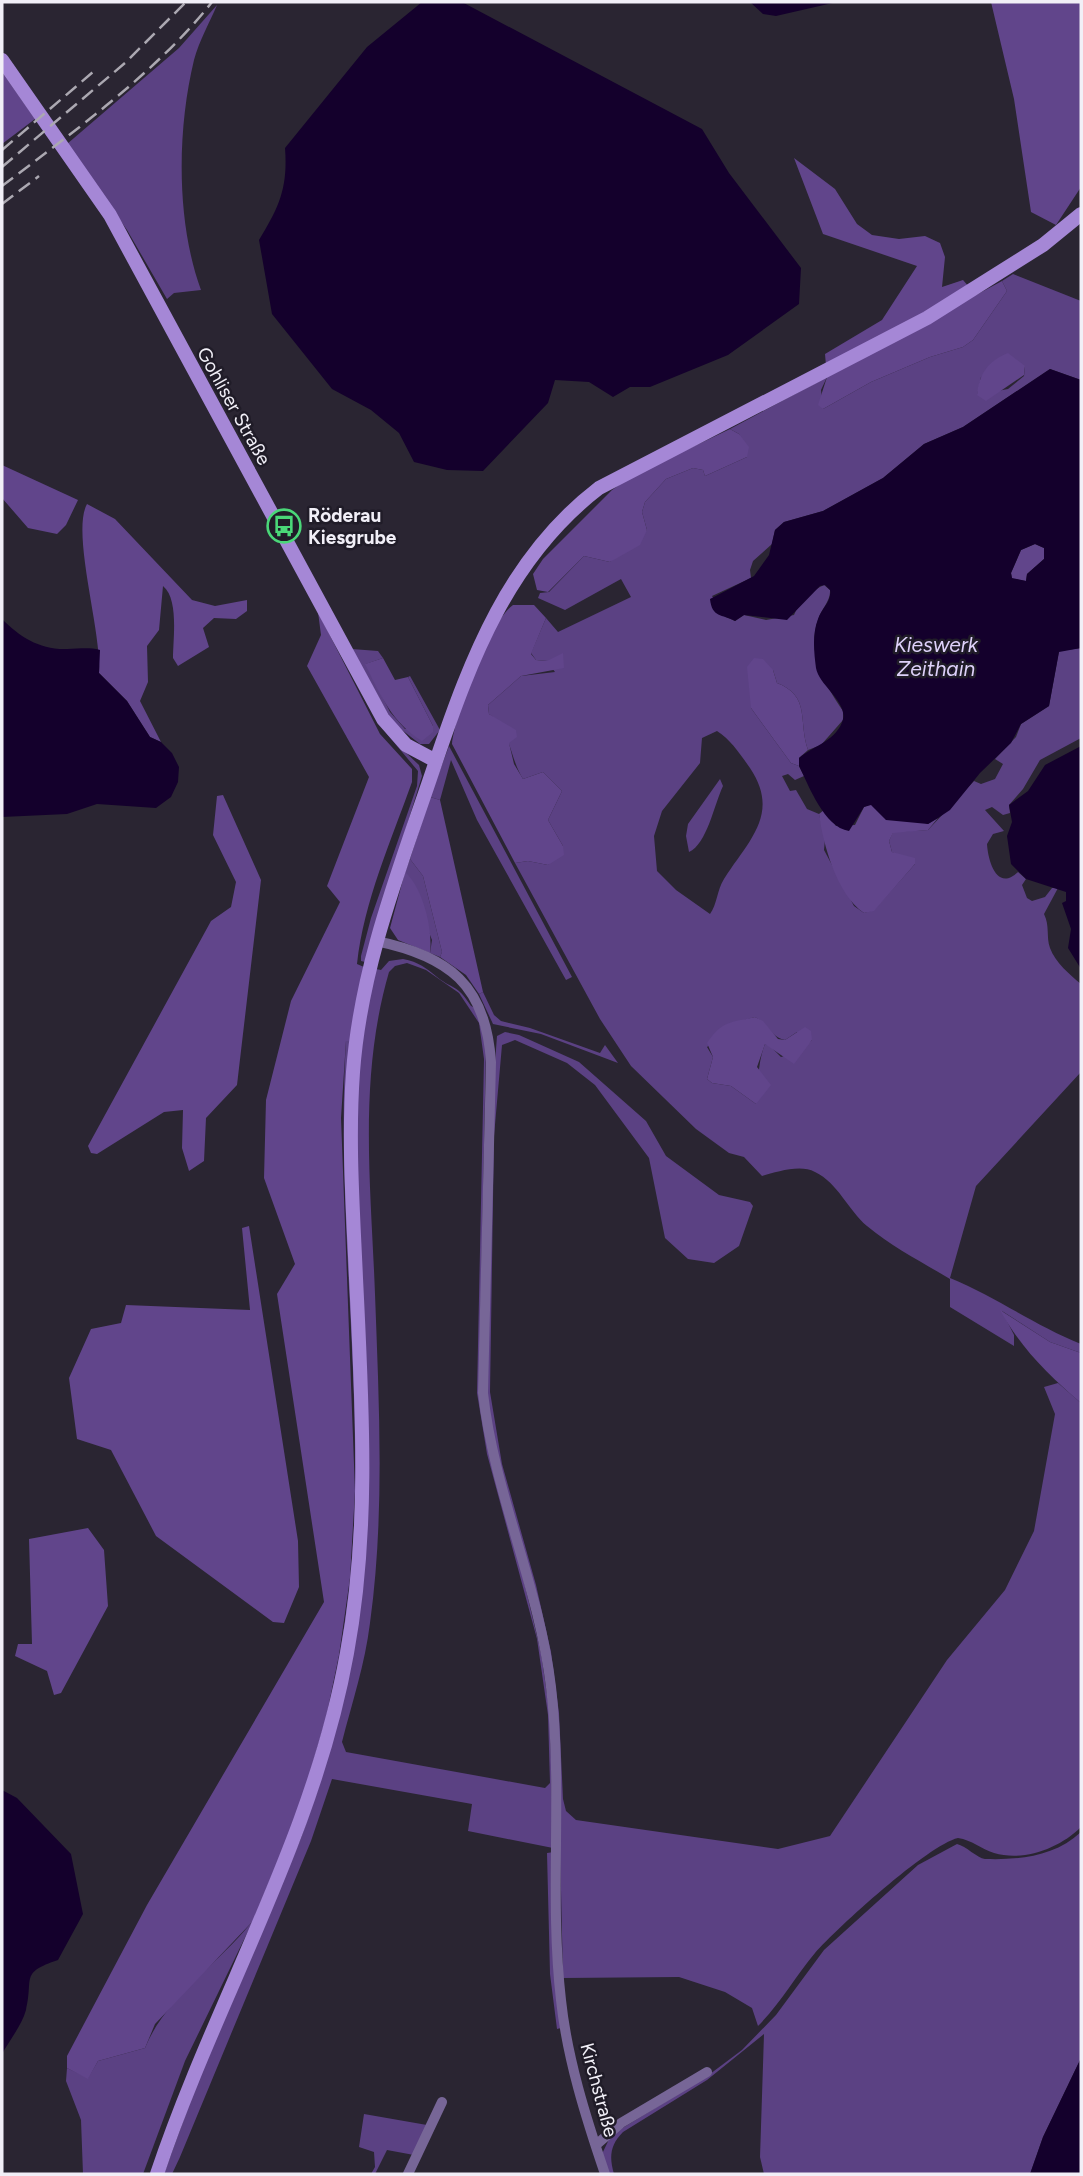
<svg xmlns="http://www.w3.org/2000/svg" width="1083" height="2176" font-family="Figtree,sans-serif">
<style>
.green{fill:#5b4183;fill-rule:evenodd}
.forest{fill:#61458b}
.water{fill:#14002c;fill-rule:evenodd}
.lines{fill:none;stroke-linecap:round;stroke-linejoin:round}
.street{stroke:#776697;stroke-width:10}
.secondary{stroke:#a587d6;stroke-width:14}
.rail{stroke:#aba8b1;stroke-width:2.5;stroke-dasharray:14 7;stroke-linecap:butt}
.labels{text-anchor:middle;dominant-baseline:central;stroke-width:5;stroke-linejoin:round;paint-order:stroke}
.street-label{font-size:19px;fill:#f1eff7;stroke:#201c28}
.poi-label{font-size:19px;font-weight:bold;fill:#f1eff7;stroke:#201c28;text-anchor:start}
.water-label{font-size:21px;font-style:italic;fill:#ded1fa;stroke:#201c28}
</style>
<rect width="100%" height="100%" fill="#2a2532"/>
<path class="green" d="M217,5C210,22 199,41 194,60C177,130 176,222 201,290L174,293L167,299L127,230L67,144L179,48Z
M1013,274L1081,301V380L1050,369L963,427L924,444L883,478L823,511L784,522L775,530L772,544L753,561L750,570L751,578L712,596L726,617L735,621L744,615L766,620L794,615C799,602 812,590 824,585L830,590C831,601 821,609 818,620C806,652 825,684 843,711V720L821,745L808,750C798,721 811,696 777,683L773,670L751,708L791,763L799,766L804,776L795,780L788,774L782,776L790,791L796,790L807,809L819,814L825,839L824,850L854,906L864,913L874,910L915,864L892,852L889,841L893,832L928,830L974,781L981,784L995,779L1003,764L995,759L1016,737L1021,724L1049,706L1059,651L1081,648V738L1040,760L1023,789L1009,805L1010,813L1003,815L992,807L985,810L1004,831L993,834L987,844C988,861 997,892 1018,872L1026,879L1022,885L1027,898L1032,901L1045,897L1052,888H1058L1044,914C1050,926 1046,937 1050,948C1055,962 1070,975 1081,984V1072L976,1186L950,1278C996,1297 1036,1326 1081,1344V1353L1050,1342L1002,1311L1014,1335V1346L950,1307V1279C922,1262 892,1247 867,1226C848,1210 838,1183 815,1172C800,1164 777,1172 762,1176L744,1157L729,1153L696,1129L631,1066L600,1019L515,863L528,861L548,865L563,846L548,820L562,791L543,772L523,779C510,759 510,728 489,714L488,705L521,676L555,672L547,661L536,660L531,653L546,618L558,632L631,597L621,579L565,610L538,598L540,593L549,592L584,556L610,562L647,530L642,512L645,502L666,479L693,468L703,470L705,476L747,457L739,434L730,429L827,377L821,390L823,409L871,382L930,357L963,347L973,340L1007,291L1002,281ZM1025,366L1024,376L1008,389L977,395L981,377ZM717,731C731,740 740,754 750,768C781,814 748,841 724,879C717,890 717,905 710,914L676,890L657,871L654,836L662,811L700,763L702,738ZM755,1017C767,1023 772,1038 785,1040L797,1032L812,1040L800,1052L781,1057L769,1045L765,1044C757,1064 759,1082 756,1104L731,1086L712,1083L707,1079L713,1057L707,1047L741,1021Z
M352,649L378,651L383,658L366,664L390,712L405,729L433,726L408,677L410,676L440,730L429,744H420L393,723Z
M369,702L402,749L419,765L422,776L365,962L361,961V956L371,918L417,786L418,771L387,734Z
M449,746L572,977L566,980L477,820L451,760L440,800L430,797Z
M720,779L723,786C714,805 707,844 689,852L686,836L688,824Z
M410,859L423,876L442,952L440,957L430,953L432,940L405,872Z
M403,959C419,962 426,968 437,977C455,991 456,983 471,1006L476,1008L486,1046L479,1393L541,1653L550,1715L553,1848L468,1831L472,1804L332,1779L311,1841L180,2157L172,2174H164L197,2083L301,1838L318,1789L357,1626L355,1120L363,1029L376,969L381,970L389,961ZM407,963L426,970L459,993L479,1023L484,1059L477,1393L487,1454L537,1639L548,1715L550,1783L545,1788L346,1752L342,1742C352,1703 365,1664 370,1623C385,1514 379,1404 375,1294C371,1185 358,1079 389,972L395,966Z
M483,992L494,1015L501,1021L530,1028L600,1053L605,1045L618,1063L541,1034L493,1024L479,994Z
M505,1032L519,1035L579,1062L646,1121L666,1156L719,1195L750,1202L753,1206L739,1246L714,1263L688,1259L665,1238L649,1158L595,1085L567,1063L515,1040L502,1045L494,1136L490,1392L502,1464L536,1585L551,1652L559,1713L563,1799L566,1811L576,1820L778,1849L830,1836L947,1660L1005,1590L1034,1531L1055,1414L1044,1387L1058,1383L1081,1403V1827C1060,1848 1024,1862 994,1853C981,1849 972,1840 958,1838C928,1845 837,1928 815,1953C795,1977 780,2004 758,2026L752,2008L725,1992L679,1977L563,1978L557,1714L493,1436L487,1392L495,1063L497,1036Z
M346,1040L352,1041C339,1191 362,1341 359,1491C356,1650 318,1777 257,1922L253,1921L185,2061L143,2174H83L81,2120L66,2081L67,2068L88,2078L98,2061L145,2048C166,1997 217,1965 251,1923C266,1904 282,1853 291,1829C332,1722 354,1604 355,1489C357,1339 337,1190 346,1040Z
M1081,1832V2058L1043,2137L1030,2174H764L760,2157L764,2034L707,2080L623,2132C610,2145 609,2157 614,2174H608L602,2154L611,2135L706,2077L742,2050L776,2015L824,1950L918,1865L957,1844C966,1846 977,1858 985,1859C1019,1860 1054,1857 1081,1832Z
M554,1852L561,2028L557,2029L550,1974L547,1853Z
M364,2114L427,2125L414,2155L387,2150L375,2174H371L375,2167L374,2152L359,2147Z"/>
<path class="forest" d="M991,2H1081V187L1056,225L1031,212L1014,99Z
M2,72L35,119L2,144Z
M794,158L835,189L857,224L872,235L899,239L925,236L940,243L945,257L942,287L963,280L976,295L1002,281L1007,291L973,340L963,347L930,357L871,382L823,409L818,405L827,377L825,354L882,320L917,266L823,234Z
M1008,353L1025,366L1024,375L986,401L977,395C979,374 988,361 1008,353Z
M730,429L739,434L749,447L747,457L705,476L703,470L693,468L666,479L645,502L642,512L647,530L640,545L610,562L584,556L548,592L537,590L533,574L543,559L612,490L632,476Z
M2,465L78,500L66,525L57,534L28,528L2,498Z
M87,504L115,519L192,600L215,606L247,600V611L236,619L214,618L203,628L209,647L178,666L173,658C173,639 179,599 163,586L159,630L147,646L148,682L140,701L161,742L150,737L127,701L99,673C102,632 71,533 87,504Z
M1035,544L1044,548V559L1027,574L1026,581L1012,579L1011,573L1021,550Z
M513,605H534L546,618L531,654L536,660L547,661L563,653L564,668L521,676L488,705L489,714L516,730L517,737L509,743L514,764L523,779L543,772L562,791L548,820L563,846L564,855L548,865L528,861L515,863L452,744C456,712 488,624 513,605Z
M318,612L380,734L412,769V782C391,841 364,901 357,964L364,967L352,1041H346L341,1118L355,1491L350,1578L339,1655L326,1718L300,1807L253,1921L155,2024L145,2048L98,2061L88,2079L67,2068V2056L147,1905L324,1602L277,1294L295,1264L264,1178L266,1100L291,1001L340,902L327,886L369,777L307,666L321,635Z
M383,658L395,680L408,677L433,726V732L422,741C392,723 380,694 365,664Z
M754,658L763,659L773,670L777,683C811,696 798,721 808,750L799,758V766L791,763L751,708L747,667Z
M223,795L261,880L237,1085L206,1118L204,1161L189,1171L182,1148L183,1110L164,1112L97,1154L91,1153L88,1146L211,921L231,907L236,882L213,835L217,796Z
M430,797L440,800L483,992L479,994L466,975L440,957L442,952L423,876L410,859Z
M871,804L928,824L938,818L928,830L893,833L889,841L892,852L915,858V864L874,911L864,913C837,895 823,844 819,814L824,810L836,826L855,825L864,807Z
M405,872C423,888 433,929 430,953L398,940L390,928Z
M755,1017L763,1021L778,1039L785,1040L805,1027L811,1031L812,1040L794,1064L765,1044L757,1067L771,1085L756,1104L731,1086L712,1083L707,1079L713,1057L707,1043C723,1020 730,1023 755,1017Z
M249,1226L298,1541L299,1587L284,1623L273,1622L156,1536L111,1450L77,1439L69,1378L91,1329L121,1323L126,1305L250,1310L242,1228Z
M1000,1310L1050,1342L1081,1353V1403C1049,1376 1020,1347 1000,1310Z
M88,1528L104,1550L108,1606L61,1693L54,1695L47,1671L15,1656L18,1644H32L29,1539Z"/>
<path class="water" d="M422,2H462L702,129L729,173L801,268L799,304L728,355L650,387H630L613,397L589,382L555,380L548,403L483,471L447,470L414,462L399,433L371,410L332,389L272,314L259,240C279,207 288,188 285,148L367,47Z
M750,2H837L776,16L763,14Z
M1050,369L1081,380V648L1059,652L1049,706L1021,724L1011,743L980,773L950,810L938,818L928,824L886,820L871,805L864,807L849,831C824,827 809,786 799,766V758C813,746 838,740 843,719C847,702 819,685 816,668C814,653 812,634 818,619C821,609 832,601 830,590L825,585L820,586L787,620L744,615L735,621C722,614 712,618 710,599L754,576L769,555L775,530L784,522L823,511L883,478L924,444L963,427ZM1035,544L1044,548V559L1027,574L1026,581L1012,578L1011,573L1021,550Z
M2,619C20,637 40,650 67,649C79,649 88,647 100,650L99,673L127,701L150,737L161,742L172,753L179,767L178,782L171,797L156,808L97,804L67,814L2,817Z
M1081,746V969L1068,948L1071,929L1062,903L1066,901V892L1026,879L1011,864L1007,836L1012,822L1009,805L1028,791L1045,765Z
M2,1790L17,1798L71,1854L83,1914L58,1960C19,1973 34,1978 26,2010C22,2025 9,2041 2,2054Z
M1081,2058V2174H1030L1043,2137Z"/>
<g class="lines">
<path class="street" d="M376,941C449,956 486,985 491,1062L483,1393C494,1493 539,1586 551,1687C563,1791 549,1896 561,2000C567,2058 586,2118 605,2174
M596,2145L621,2123L707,2072
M408,2174L442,2102"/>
<path class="secondary" d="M2,60L110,215L383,719L406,745L436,761
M157,2174C216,1998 314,1838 347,1653C370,1529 362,1403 356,1278C353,1209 348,1141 353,1072C361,963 402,863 436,761C471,658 509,557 599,488L927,318L1043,245L1081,214"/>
<path class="rail" d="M2,150L93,72
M2,167L125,63L186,2
M2,186C72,133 158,71 212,2
M2,204L39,176"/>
</g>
<defs>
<symbol id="bus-ring" viewBox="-11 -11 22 22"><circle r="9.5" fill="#201c28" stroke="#4ad778" stroke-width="1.5"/><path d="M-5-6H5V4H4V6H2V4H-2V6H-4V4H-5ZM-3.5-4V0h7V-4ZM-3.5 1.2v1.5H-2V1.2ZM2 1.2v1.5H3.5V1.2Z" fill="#4ad778"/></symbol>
</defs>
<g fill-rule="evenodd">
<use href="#bus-ring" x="265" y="507" width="38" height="38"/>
</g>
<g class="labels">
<g class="street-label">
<text transform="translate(234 406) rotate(61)">Gohliser Straße</text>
<text transform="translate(599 2090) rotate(75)">Kirchstraße</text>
</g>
<g class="poi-label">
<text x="308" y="515">Röderau<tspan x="308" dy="22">Kiesgrube</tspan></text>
</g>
<g class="water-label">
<text x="936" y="644">Kieswerk<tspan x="936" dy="24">Zeithain</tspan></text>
</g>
</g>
<rect width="1083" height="2176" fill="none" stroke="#f1eff7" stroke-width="7"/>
</svg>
